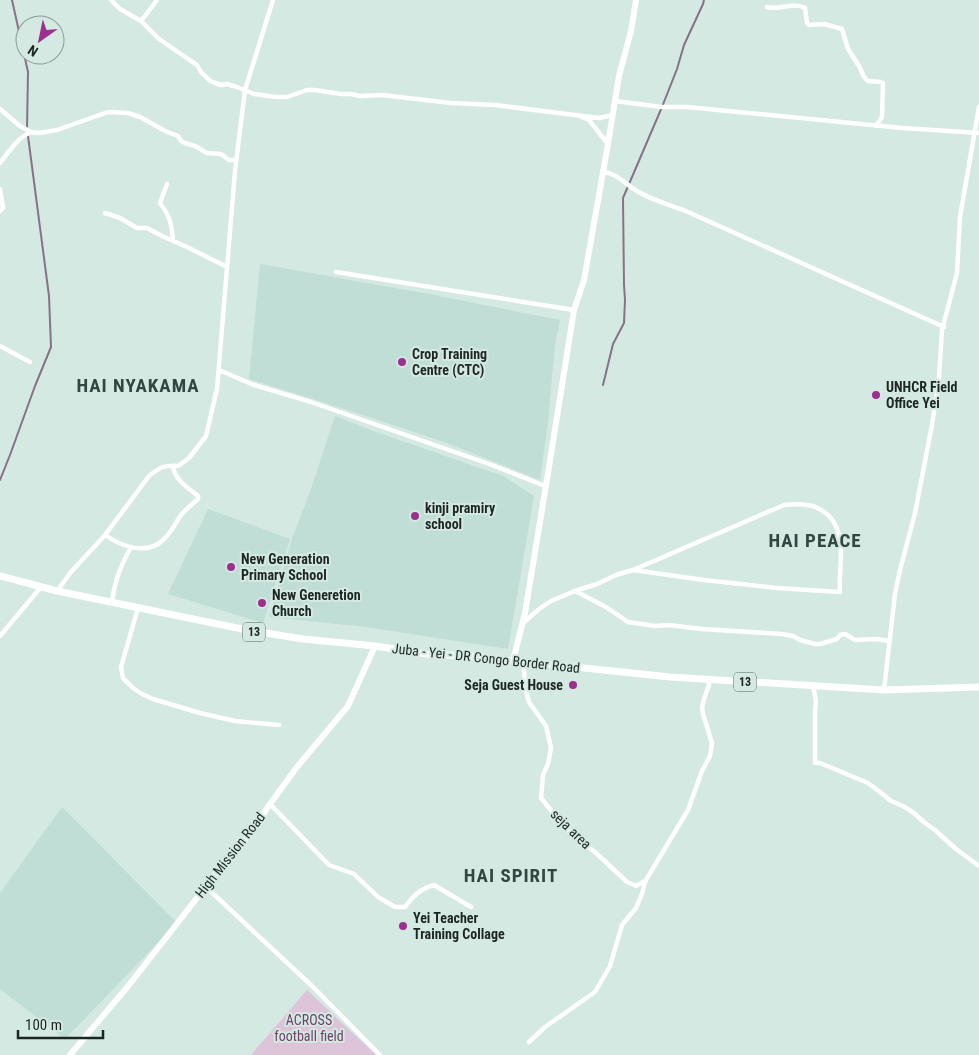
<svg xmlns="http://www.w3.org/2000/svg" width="979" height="1055" font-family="'Roboto Condensed',sans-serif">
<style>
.built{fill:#c0ded5}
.green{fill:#ddc4d8}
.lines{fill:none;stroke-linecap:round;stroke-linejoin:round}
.stream{stroke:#887285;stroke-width:2}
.street{stroke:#fff;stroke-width:4.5}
.secondary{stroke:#fff;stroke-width:6}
.primary{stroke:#fff;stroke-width:7}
.poi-dot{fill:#9c2f90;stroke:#d3e9e2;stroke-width:2}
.labels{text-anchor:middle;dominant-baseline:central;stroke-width:4;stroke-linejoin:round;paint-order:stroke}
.shield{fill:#d3e9e2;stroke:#54605d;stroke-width:1}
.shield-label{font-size:12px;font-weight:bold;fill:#1e2624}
.poi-label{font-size:14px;font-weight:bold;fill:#1e2624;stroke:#d3e9e2;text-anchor:start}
.street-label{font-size:14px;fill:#1e2624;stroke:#d3e9e2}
.park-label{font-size:14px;fill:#704069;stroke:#d3e9e2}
.district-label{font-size:19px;font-weight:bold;letter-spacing:1px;fill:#334641;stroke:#d3e9e2}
</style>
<rect width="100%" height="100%" fill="#d3e9e2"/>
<path class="built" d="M260,264L429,294L560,320L555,345L548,422L540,480L447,443L363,415L249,379Z
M335,416L373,431L503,476L534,496L508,649L366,627L269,617L293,536L310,492Z
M208,509L290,539L263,623L168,594Z
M62,807L177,923L65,1039L0,989V893Z"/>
<path class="green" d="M307,990L376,1055H251Z"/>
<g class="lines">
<path class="stream" d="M12,0L28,72L27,129
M603,385L613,344L624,323L625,300L624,285L623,198L662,107L677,69L684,45L703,4L704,0
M0,480L10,455L35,386L51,347L49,296L28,136"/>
<path class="street" d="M111,0L120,9L141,21L159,39L197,65L201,72L209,80L215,83L221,85L227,84L237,87L254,94L276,97H287L307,90H315L341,94H351L360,96L382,95L451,103L495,105L599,118L613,115
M767,7C780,11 792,1 805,8L807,23L809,25L824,24L842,29L848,49L859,66L864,77L868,81L881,82L883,83L882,117L876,126
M141,21L157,0
M615,101L662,107H687L902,128L979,133
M0,109L20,126L31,132L39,133L57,130L108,112L128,113L140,117L167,132L178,136L181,141L185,143L195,146L207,153L221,154L229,160H236
M582,117L589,120L608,144
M0,163C9,152 17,138 31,132
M603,172C617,173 625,184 637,191C653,201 671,205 688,212L944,327
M167,184L160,203C170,216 172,225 173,241
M0,189L3,208L0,211
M105,213L120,218L137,228H147L162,236L187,247L227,267
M336,272L574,310
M0,346L30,362
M219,370L254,385L311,402L492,465L545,486
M105,535C121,546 146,556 163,540C171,533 175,524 181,515C186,509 192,504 198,499V496C188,488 174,479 173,466
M57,591L71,572L105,535L149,476C160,467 164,465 178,466L189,458L206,436L217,389L235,171L245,90L273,0
M575,591L606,607L628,622L655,626L668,625L702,629L782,634L793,636L800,640L815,644H820L837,639L840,635L845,634L855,640L877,639L889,641
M112,602C115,580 120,567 131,547
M138,608L121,667L123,678L133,688L142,694L153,699L200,713L235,721L279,725
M523,623L539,609L551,601L575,591L597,584L616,575L633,570L784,505C791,505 800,503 807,505C816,506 824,511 830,517C848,538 838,567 840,592L777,588L704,580L633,570
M0,636L41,587
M523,662L526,691L529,702L546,726L551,748L548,764L543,775L541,798L562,824L576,838L595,852L627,882L636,886L645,881
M813,685L816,702L815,711V763H820L868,783L880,792L891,801L903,806L914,813L925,823L935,830L956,849L979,866
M884,690L895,594L900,570L915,513L932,425L939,378L942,330L957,273L960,217L979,107
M270,804L329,865L354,874L378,897L395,907H405C413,896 420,889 434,885L471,907
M206,887L312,986L380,1055
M529,1042L545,1027L595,992L610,966L622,925L636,908L643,891L644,885L646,880L688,810L702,771L710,756L712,743L703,714L702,707L704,699L709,685L708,679"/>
<path class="secondary" d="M513,661L525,613L549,467L574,310L584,280L608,144L619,76L631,31L636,0
M70,1055L129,985L236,848L248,837L270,804L297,767L348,706L375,646"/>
<path class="primary" d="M0,576L57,591L247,630L303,639L375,646L427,654L470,656L670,677L884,690L979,687"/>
</g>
<g class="poi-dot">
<circle cx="402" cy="362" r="5"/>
<circle cx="876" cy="395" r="5"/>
<circle cx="415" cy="516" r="5"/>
<circle cx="231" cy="567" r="5"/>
<circle cx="262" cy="603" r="5"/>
<circle cx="573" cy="685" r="5"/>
<circle cx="403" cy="926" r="5"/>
</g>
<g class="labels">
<g class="shield">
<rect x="243" y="622.5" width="22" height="19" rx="4"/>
<rect x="734" y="672.5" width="22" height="19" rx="4"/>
</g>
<g class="shield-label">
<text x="254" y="632">13</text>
<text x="745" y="682">13</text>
</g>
<g class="poi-label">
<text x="412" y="354">Crop Training<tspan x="412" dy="16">Centre (CTC)</tspan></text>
<text x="886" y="387">UNHCR Field<tspan x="886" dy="16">Office Yei</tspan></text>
<text x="425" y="508">kinji pramiry<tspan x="425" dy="16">school</tspan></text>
<text x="241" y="559">New Generation<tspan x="241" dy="16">Primary School</tspan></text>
<text x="272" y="595">New Generetion<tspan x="272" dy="16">Church</tspan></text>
<text x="563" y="685" text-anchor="end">Seja Guest House</text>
<text x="413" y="918">Yei Teacher<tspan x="413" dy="16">Training Collage</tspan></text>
</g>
<g class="street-label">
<text transform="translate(486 658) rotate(6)">Juba - Yei - DR Congo Border Road</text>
<text transform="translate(571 829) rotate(44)">seja area</text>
<text transform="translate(230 855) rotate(-52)">High Mission Road</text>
</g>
<g class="park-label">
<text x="309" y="1020">ACROSS<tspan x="309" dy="16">football field</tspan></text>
</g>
<g class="district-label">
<text x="138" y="385">HAI NYAKAMA</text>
<text x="815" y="540">HAI PEACE</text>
<text x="511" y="875">HAI SPIRIT</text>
</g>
</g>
<g transform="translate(40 40) rotate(213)"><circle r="24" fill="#d3e9e2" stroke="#8b9b96"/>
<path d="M0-4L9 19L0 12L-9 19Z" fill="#9c2f90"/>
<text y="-8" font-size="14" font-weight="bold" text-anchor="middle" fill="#1e2624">N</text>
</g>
<path d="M18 1030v8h85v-8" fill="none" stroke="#1e2624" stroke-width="2.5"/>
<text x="25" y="1030" font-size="15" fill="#1e2624" stroke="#d3e9e2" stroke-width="4" paint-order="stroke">100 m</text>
</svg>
